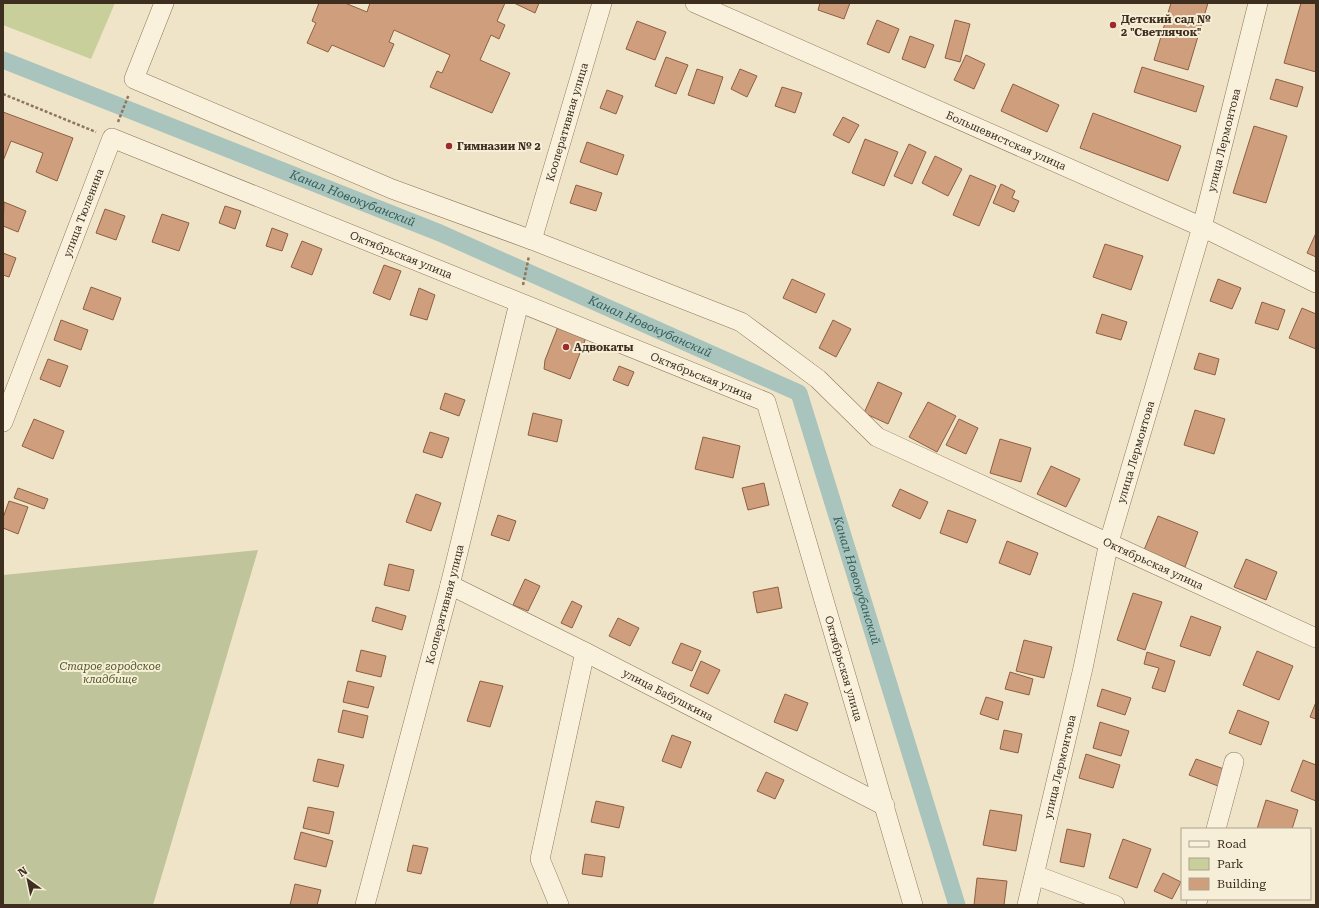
<svg xmlns="http://www.w3.org/2000/svg" width="1319" height="908" font-family="'Roboto Serif',serif">
<style>
.green{fill:#c9cf9b}
.cemetery{fill:#bfc49a}
.lines{fill:none;stroke-linecap:round;stroke-linejoin:round}
.canal{stroke:#a9c4bc;stroke-width:17}
.building{fill:#cf9f7d;stroke:#8d5f41}
.minor-casing{stroke:#8d765c;stroke-width:20}
.path{stroke:#8d765c;stroke-width:2.5;stroke-dasharray:3 2;stroke-linecap:butt}
.minor{stroke:#faf1dc;stroke-width:19}
.poi-dot{fill:#9e2a2b;stroke:#f7eed8;stroke-width:1.5}
.labels{text-anchor:middle;dominant-baseline:central;stroke-width:4;stroke-linejoin:round;paint-order:stroke}
.poi-label{font-size:11px;font-weight:bold;fill:#3d2e20;stroke:#f7eed8;text-anchor:start}
.street-label{font-size:11px;fill:#3d2e20;stroke:#f7eed8}
.park-label{font-size:11px;font-style:italic;fill:#4d5a26;stroke:#f7eed8}
.water-label{font-size:12px;font-style:italic;fill:#2f5d5a;stroke:#f7eed8}
</style>
<rect width="100%" height="100%" fill="#f0e4c8"/>
<path class="green" d="M3,3H115L91,59L3,25Z"/>
<path class="cemetery" d="M258,550L153,905H3V575Z"/>
<g class="lines">
<path class="canal" id="s1" d="M3,60L440,233L799,393L957,905"/>
</g>
<path class="building" d="M319,3H345L367,12L370,3H505L497,21L505,25L499,39L491,35L480,60L510,73L492,113L430,87L437,71L442,73L450,55L394,30L389,42L394,44L384,67L332,45L328,52L307,43L316,23L312,21Z
M514,3H539L535,13Z
M820,3H850L844,19L818,10Z
M1171,3H1208L1188,70L1154,60Z
M1301,3H1316V72L1284,63Z
M877,20L899,29L889,53L867,44Z
M955,20L970,24L960,62L945,58Z
M637,21L666,32L655,60L626,49Z
M910,36L934,45L925,68L902,59Z
M966,55L985,64L974,89L954,80Z
M666,57L688,65L676,94L655,86Z
M1142,67L1204,86L1196,112L1134,92Z
M697,69L723,77L714,104L688,95Z
M740,69L757,76L747,97L731,89Z
M1276,79L1303,87L1297,107L1270,99Z
M1013,84L1059,105L1047,132L1001,111Z
M782,87L802,93L795,113L775,106Z
M607,90L623,96L616,114L600,108Z
M3,112L73,138L57,181L36,172L43,153L11,141L3,161Z
M1093,113L1181,146L1168,181L1080,148Z
M843,117L859,125L849,143L833,135Z
M1254,126L1287,136L1266,203L1233,193Z
M865,139L898,152L884,186L852,173Z
M587,142L624,155L617,175L580,162Z
M909,144L926,152L912,184L894,176Z
M935,156L962,169L948,196L922,183Z
M970,175L996,186L979,226L953,215Z
M1001,184L1015,191L1012,198L1019,201L1014,212L993,203Z
M576,185L602,193L596,211L570,203Z
M4,202L26,211L18,232L3,226Z
M225,206L241,211L235,229L219,223Z
M105,209L125,216L116,240L96,233Z
M162,214L189,223L179,251L152,242Z
M272,228L288,234L282,251L266,246Z
M1316,233V257L1307,253Z
M302,241L322,249L312,275L291,267Z
M1105,244L1143,256L1131,290L1093,277Z
M3,253L16,258L9,277L3,275Z
M384,265L401,271L390,300L373,293Z
M792,279L825,294L816,313L783,298Z
M1218,279L1241,288L1232,309L1210,301Z
M91,287L121,298L113,320L83,309Z
M419,288L435,295L427,320L410,315Z
M1262,302L1285,310L1278,330L1255,323Z
M1302,308L1316,314V349L1289,338Z
M1102,314L1127,322L1121,340L1096,333Z
M61,320L88,330L81,350L54,340Z
M833,320L851,329L836,357L819,348Z
M559,324L587,335L570,379L544,369L545,360Z
M1199,353L1219,359L1215,375L1194,369Z
M48,359L68,366L60,387L40,379Z
M619,366L634,372L628,386L613,380Z
M878,382L902,393L888,424L864,413Z
M445,393L465,400L459,416L440,409Z
M928,402L956,416L937,452L909,437Z
M1195,410L1225,419L1214,454L1184,445Z
M533,413L562,420L557,442L528,435Z
M34,419L64,431L53,459L22,446Z
M959,419L978,428L966,454L946,445Z
M430,432L449,438L442,458L423,452Z
M703,437L740,446L733,478L695,469Z
M1000,439L1031,448L1021,482L990,473Z
M1051,466L1080,479L1066,507L1037,494Z
M764,483L769,505L748,510L742,488Z
M18,488L48,499L44,509L14,498Z
M900,489L928,502L920,519L892,506Z
M416,494L441,503L431,531L406,522Z
M9,501L28,507L18,534L3,528V518Z
M948,510L976,520L967,543L940,533Z
M498,515L516,521L509,541L491,535Z
M1158,516L1198,532L1185,567L1144,550Z
M1007,541L1038,553L1030,575L999,563Z
M1246,559L1277,572L1266,600L1234,587Z
M389,564L414,570L409,591L384,585Z
M525,579L540,586L528,611L513,605Z
M778,587L782,608L757,613L753,592Z
M1133,593L1162,602L1145,650L1117,640Z
M572,601L582,606L572,628L561,623Z
M376,607L406,616L402,630L372,621Z
M1191,616L1221,627L1210,656L1180,646Z
M618,618L639,628L630,646L609,636Z
M1024,640L1052,647L1044,678L1016,671Z
M681,643L701,651L692,671L672,663Z
M361,650L386,656L381,677L356,671Z
M1257,651L1293,666L1279,700L1243,685Z
M1147,652L1175,661L1165,692L1152,688L1159,668L1144,664Z
M701,661L720,670L708,694L690,686Z
M1010,672L1033,679L1029,695L1005,689Z
M348,681L374,687L368,708L343,702Z
M480,681L503,686L490,727L467,721Z
M1102,689L1131,698L1125,715L1097,706Z
M785,694L808,703L797,731L774,722Z
M986,697L1003,702L998,720L980,714Z
M1316,702V719L1310,717Z
M343,710L368,716L363,738L338,732Z
M1238,710L1269,722L1261,745L1229,733Z
M1100,722L1129,731L1121,756L1093,748Z
M1004,730L1022,734L1018,753L1000,749Z
M672,735L691,742L681,768L662,761Z
M1086,754L1120,765L1113,788L1079,778Z
M318,759L344,765L338,787L313,781Z
M1196,759L1224,769L1218,786L1189,775Z
M1303,760L1316,765V801L1291,791Z
M766,772L784,780L775,799L757,791Z
M1266,800L1298,810L1292,829H1257Z
M596,801L624,807L619,828L591,822Z
M308,807L334,812L329,834L303,828Z
M990,810L1022,815L1016,851L983,845Z
M1067,829L1091,834L1084,867L1060,862Z
M301,832L333,841L326,867L294,859Z
M1123,839L1151,849L1137,888L1109,878Z
M413,845L428,848L421,874L407,871Z
M585,854L605,857L602,877L582,874Z
M1163,873L1181,882L1172,899L1154,891Z
M977,878L1007,881L1004,905H974Z
M295,884L321,890L317,905H290Z"/>
<g class="lines">
<defs>
<g id="minor">
<path id="s2" d="M164,3L134,79L392,189L532,240L741,322L818,379L877,437L1316,638"/>
<path id="s3" d="M695,3L1202,227L1316,283"/>
<path id="s4" d="M532,240L602,3"/>
<path id="s5" d="M3,422L112,138L766,402L913,905"/>
<path id="s6" d="M450,585L585,652L885,806"/>
<path d="M1216,829L1234,762"/>
<path d="M1035,875L1115,905"/>
<path id="s7" d="M365,905L450,585L519,303"/>
<path d="M559,905L540,859L585,652"/>
<path id="s8" d="M1027,905L1083,668L1109,542L1202,227L1258,3"/>
<path d="M1196,905L1198,899"/>
</g>
</defs>
<use href="#minor" class="minor-casing"/>
<path class="path" d="M3,94L96,132
M118,122L129,94
M523,285L529,256"/>
<use href="#minor" class="minor"/>
</g>
<g class="poi-dot">
<circle cx="1113" cy="25" r="4"/>
<circle cx="449" cy="146" r="4"/>
<circle cx="566" cy="347" r="4"/>
</g>
<g class="labels">
<g class="poi-label">
<text x="1121" y="19">Детский сад №<tspan x="1121" dy="13">2 "Светлячок"</tspan></text>
<text x="457" y="146">Гимназии № 2</text>
<text x="574" y="347">Адвокаты</text>
</g>
<g class="street-label">
<text stroke="none"><textPath href="#s4" startOffset="123">Кооперативная улица</textPath></text>
<text stroke="none"><textPath href="#s3" startOffset="340">Большевистская улица</textPath></text>
<text stroke="none"><textPath href="#s8" startOffset="790">улица Лермонтова</textPath></text>
<text stroke="none"><textPath href="#s5" startOffset="224">улица Тюленина</textPath></text>
<text stroke="none"><textPath href="#s5" startOffset="616">Октябрьская улица</textPath></text>
<text stroke="none"><textPath href="#s5" startOffset="940">Октябрьская улица</textPath></text>
<text stroke="none"><textPath href="#s8" startOffset="466">улица Лермонтова</textPath></text>
<text stroke="none"><textPath href="#s2" startOffset="1218">Октябрьская улица</textPath></text>
<text stroke="none"><textPath href="#s7" startOffset="311">Кооперативная улица</textPath></text>
<text stroke="none"><textPath href="#s5" startOffset="1287">Октябрьская улица</textPath></text>
<text stroke="none"><textPath href="#s6" startOffset="244">улица Бабушкина</textPath></text>
<text stroke="none"><textPath href="#s8" startOffset="142">улица Лермонтова</textPath></text>
</g>
<g class="park-label">
<text x="110" y="666">Старое городское<tspan x="110" dy="13">кладбище</tspan></text>
</g>
<g class="water-label">
<text stroke="none"><textPath href="#s1" startOffset="376">Канал Новокубанский</textPath></text>
<text stroke="none"><textPath href="#s1" startOffset="700">Канал Новокубанский</textPath></text>
<text stroke="none"><textPath href="#s1" startOffset="1059">Канал Новокубанский</textPath></text>
</g>
</g>
<rect width="1319" height="908" fill="none" stroke="#3d2e20" stroke-width="8"/>
<rect x="1181" y="828" width="130" height="72" fill="#f7eed8" stroke="#ada18e"/>
<rect x="1189" y="841" width="20" height="6" fill="#faf1dc" stroke="#ada18e"/>
<text x="1217" y="848" font-size="12" fill="#3d2e20">Road</text>
<rect x="1189" y="858" width="20" height="12" fill="#c9cf9b" stroke="#ada18e"/>
<text x="1217" y="868" font-size="12" fill="#3d2e20">Park</text>
<rect x="1189" y="878" width="20" height="12" fill="#cf9f7d" stroke="#ada18e"/>
<text x="1217" y="888" font-size="12" fill="#3d2e20">Building</text>
<g transform="translate(28 880) rotate(327)" stroke="#f7eed8" stroke-width="3" paint-order="stroke">
<path d="M0-3L7 15L0 10L-7 15Z" fill="#3d2e20"/>
<text y="-6" font-size="11" font-weight="bold" text-anchor="middle" fill="#3d2e20">N</text>
</g>
</svg>
